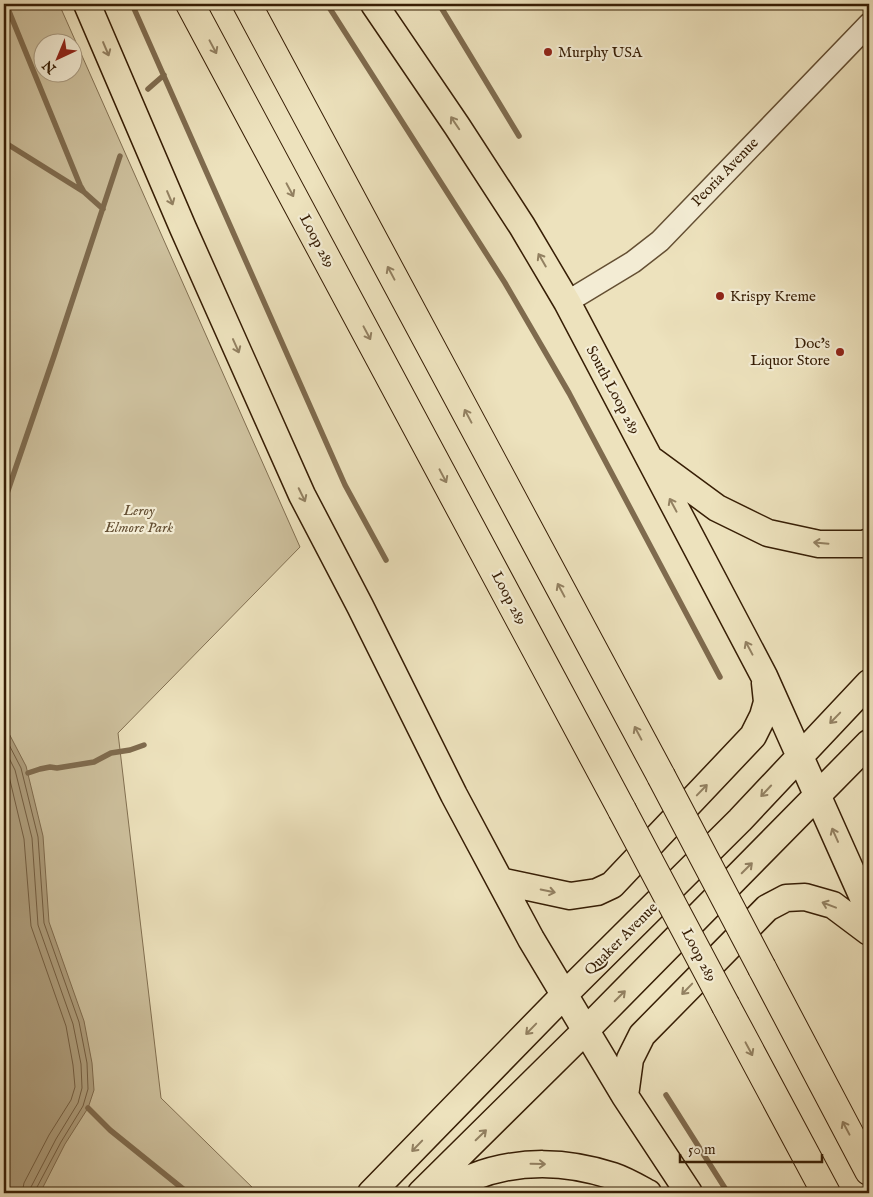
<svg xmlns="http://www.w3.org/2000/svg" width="873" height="1197" font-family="'IM FELL English',serif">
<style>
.green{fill:#cec19e;stroke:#827052;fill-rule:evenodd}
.water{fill:#af9f7e;stroke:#7f6b4e}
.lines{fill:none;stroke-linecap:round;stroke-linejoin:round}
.shore{stroke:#735e42;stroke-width:1}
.stream{stroke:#7f6b4e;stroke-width:5.5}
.minor-casing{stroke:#644f33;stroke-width:24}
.major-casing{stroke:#371e05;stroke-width:29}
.highway-casing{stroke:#371e05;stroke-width:30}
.minor{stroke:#f3ecd4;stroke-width:21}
.major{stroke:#ede2bd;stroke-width:26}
.highway{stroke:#ede2bd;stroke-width:28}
.highway-bridge-casing{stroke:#371e05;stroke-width:30;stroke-linecap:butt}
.highway-bridge{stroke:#ede2bd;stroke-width:28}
.oneway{stroke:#928061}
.poi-dot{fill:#8f2418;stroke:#f3ecd4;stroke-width:2}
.labels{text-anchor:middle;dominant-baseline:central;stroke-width:4.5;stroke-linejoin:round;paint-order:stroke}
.poi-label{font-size:15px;fill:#371e05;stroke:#f3ecd4;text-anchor:start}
.street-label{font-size:15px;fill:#371e05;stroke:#f3ecd4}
.park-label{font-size:15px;font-style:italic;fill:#644f33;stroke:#f3ecd4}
</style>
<rect width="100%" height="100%" fill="#ede2bd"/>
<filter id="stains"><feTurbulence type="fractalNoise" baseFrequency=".004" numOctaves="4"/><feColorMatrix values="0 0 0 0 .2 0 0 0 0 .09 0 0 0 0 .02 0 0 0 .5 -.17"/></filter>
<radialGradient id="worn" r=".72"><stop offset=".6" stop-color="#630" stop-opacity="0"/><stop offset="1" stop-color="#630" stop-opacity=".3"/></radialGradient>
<path class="green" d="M4,4H59L300,547L118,733L161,1098L258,1193H4ZM42,42H72V72H42Z"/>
<path class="water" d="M4,724L26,766L43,836L49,922L84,1021L92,1063L94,1090L88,1108L65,1144L40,1193H4Z"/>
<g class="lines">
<path class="shore" d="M4,735L21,768L38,837L44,923L79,1022L87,1063L88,1089L83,1106L61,1142L36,1189V1193
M4,748L15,770L32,838L38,925L73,1024L81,1064L82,1088L78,1103L56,1139L31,1187L30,1193
M4,764L8,772L24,839L31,926L66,1026L73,1065L75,1087L71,1100L49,1135L24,1183L22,1193"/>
<path class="stream" d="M6,4L80,185L84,192
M132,4L345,485L386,560
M327,4L505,283L569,393L720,677
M439,4L519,136
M148,89L164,75
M4,142L84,192L103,209
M4,502L54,356L120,156
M28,773L40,769L50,767L57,768L94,762L111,753L130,750L144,745
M666,1095L728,1193
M88,1108L110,1130L188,1193"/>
<defs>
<path id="minor" d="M567,302L633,262L660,241L869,24"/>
<path id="major" d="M87,4L183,228L302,495L360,606L454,795L531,939L625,1096L689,1193
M374,4L457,126L522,226L567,302L764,676L869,911
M653,461L717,508L768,533L819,544H863L869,542
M500,881L570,896L597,892L612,885L753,736L763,716L767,702L765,683
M625,1096L630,1059L642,1035L767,908L786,898L805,897L833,905L869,932
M371,1193L565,994L740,820L869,683
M421,1193L586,1030L869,743
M443,1193C453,1188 463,1181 473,1177C519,1159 568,1161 613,1176C625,1180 637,1187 648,1193"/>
<path id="highway" d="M190,4L622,810
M247,4L661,776
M762,968L869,1171
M726,1006L826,1193"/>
</defs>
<use href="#minor" class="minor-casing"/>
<use href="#major" class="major-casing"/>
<use href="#highway" class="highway-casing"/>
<use href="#minor" class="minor"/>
<use href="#major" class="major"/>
<use href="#highway" class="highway"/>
<defs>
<path id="highway-bridge" d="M661,776L762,968
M622,810L726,1006"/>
</defs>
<use href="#highway-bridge" class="highway-bridge-casing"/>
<use href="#highway-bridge" class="highway-bridge"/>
</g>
<defs><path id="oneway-shaft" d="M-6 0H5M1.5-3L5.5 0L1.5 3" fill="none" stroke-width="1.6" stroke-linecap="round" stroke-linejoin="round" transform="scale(1.25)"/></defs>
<g class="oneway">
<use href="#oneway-shaft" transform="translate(213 47) rotate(62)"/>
<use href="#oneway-shaft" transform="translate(106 49) rotate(67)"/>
<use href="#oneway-shaft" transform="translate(455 123) rotate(-124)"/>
<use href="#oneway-shaft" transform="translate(290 190) rotate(62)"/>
<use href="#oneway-shaft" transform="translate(170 198) rotate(67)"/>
<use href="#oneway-shaft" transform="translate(542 260) rotate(-120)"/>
<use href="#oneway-shaft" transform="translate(391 273) rotate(-118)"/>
<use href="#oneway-shaft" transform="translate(367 333) rotate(62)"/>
<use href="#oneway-shaft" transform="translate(236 346) rotate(66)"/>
<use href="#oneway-shaft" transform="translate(468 416) rotate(-118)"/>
<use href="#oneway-shaft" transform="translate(443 476) rotate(62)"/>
<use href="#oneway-shaft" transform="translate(302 495) rotate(64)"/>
<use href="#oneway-shaft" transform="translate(673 505) rotate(-118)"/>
<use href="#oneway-shaft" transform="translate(821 543) rotate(-175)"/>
<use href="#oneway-shaft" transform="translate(561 590) rotate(-118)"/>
<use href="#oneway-shaft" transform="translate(749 648) rotate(-118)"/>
<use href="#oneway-shaft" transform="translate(835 718) rotate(134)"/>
<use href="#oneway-shaft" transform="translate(638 733) rotate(-118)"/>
<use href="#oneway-shaft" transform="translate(702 790) rotate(-46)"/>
<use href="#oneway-shaft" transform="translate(766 791) rotate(133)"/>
<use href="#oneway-shaft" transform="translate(835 835) rotate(-114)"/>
<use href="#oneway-shaft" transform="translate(747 868) rotate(-45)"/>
<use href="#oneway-shaft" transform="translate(548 891) rotate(12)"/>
<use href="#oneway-shaft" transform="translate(829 905) rotate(-159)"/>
<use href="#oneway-shaft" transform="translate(687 989) rotate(134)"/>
<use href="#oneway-shaft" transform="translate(620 996) rotate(-45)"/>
<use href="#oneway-shaft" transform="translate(531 1029) rotate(134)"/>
<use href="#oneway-shaft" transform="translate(749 1049) rotate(62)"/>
<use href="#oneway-shaft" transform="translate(846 1128) rotate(-118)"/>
<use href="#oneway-shaft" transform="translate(481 1135) rotate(-44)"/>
<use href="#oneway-shaft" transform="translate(417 1146) rotate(134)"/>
<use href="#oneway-shaft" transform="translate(538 1164) rotate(1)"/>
</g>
<g class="poi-dot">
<circle cx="548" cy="52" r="5"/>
<circle cx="720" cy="296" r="5"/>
<circle cx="840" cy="352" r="5"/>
</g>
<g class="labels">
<g class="poi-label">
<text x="558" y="52">Murphy USA</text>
<text x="730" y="296">Krispy Kreme</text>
<text x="830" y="343" text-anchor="end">Doc's<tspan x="830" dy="17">Liquor Store</tspan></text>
</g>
<g class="street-label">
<text transform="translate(725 172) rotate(-46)">Peoria Avenue</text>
<text transform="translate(317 241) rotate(62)">Loop 289</text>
<text transform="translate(613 390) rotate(62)">South Loop 289</text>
<text transform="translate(509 598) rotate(62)">Loop 289</text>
<text transform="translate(621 939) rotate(-45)">Quaker Avenue</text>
<text transform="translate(699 955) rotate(62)">Loop 289</text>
</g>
<g class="park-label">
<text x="139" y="510">Leroy<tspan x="139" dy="17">Elmore Park</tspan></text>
</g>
</g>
<rect width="873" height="1197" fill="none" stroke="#ede2bd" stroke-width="20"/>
<rect x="5" y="5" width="863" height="1187" fill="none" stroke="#371e05" stroke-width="2.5"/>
<rect x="10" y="10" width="853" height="1177" fill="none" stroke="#371e05"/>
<g transform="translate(58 58) rotate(224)"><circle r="24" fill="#f3ecd4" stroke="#a89a81"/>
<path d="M0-4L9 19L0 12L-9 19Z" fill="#8f2418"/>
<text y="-8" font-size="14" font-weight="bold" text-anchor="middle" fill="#371e05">N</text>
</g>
<path d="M680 1154v8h142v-8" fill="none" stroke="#371e05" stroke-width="2.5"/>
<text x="688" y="1154" font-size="15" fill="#371e05" stroke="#f3ecd4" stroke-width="4" paint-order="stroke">50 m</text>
<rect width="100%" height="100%" filter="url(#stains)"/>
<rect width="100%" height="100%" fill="url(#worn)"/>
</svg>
